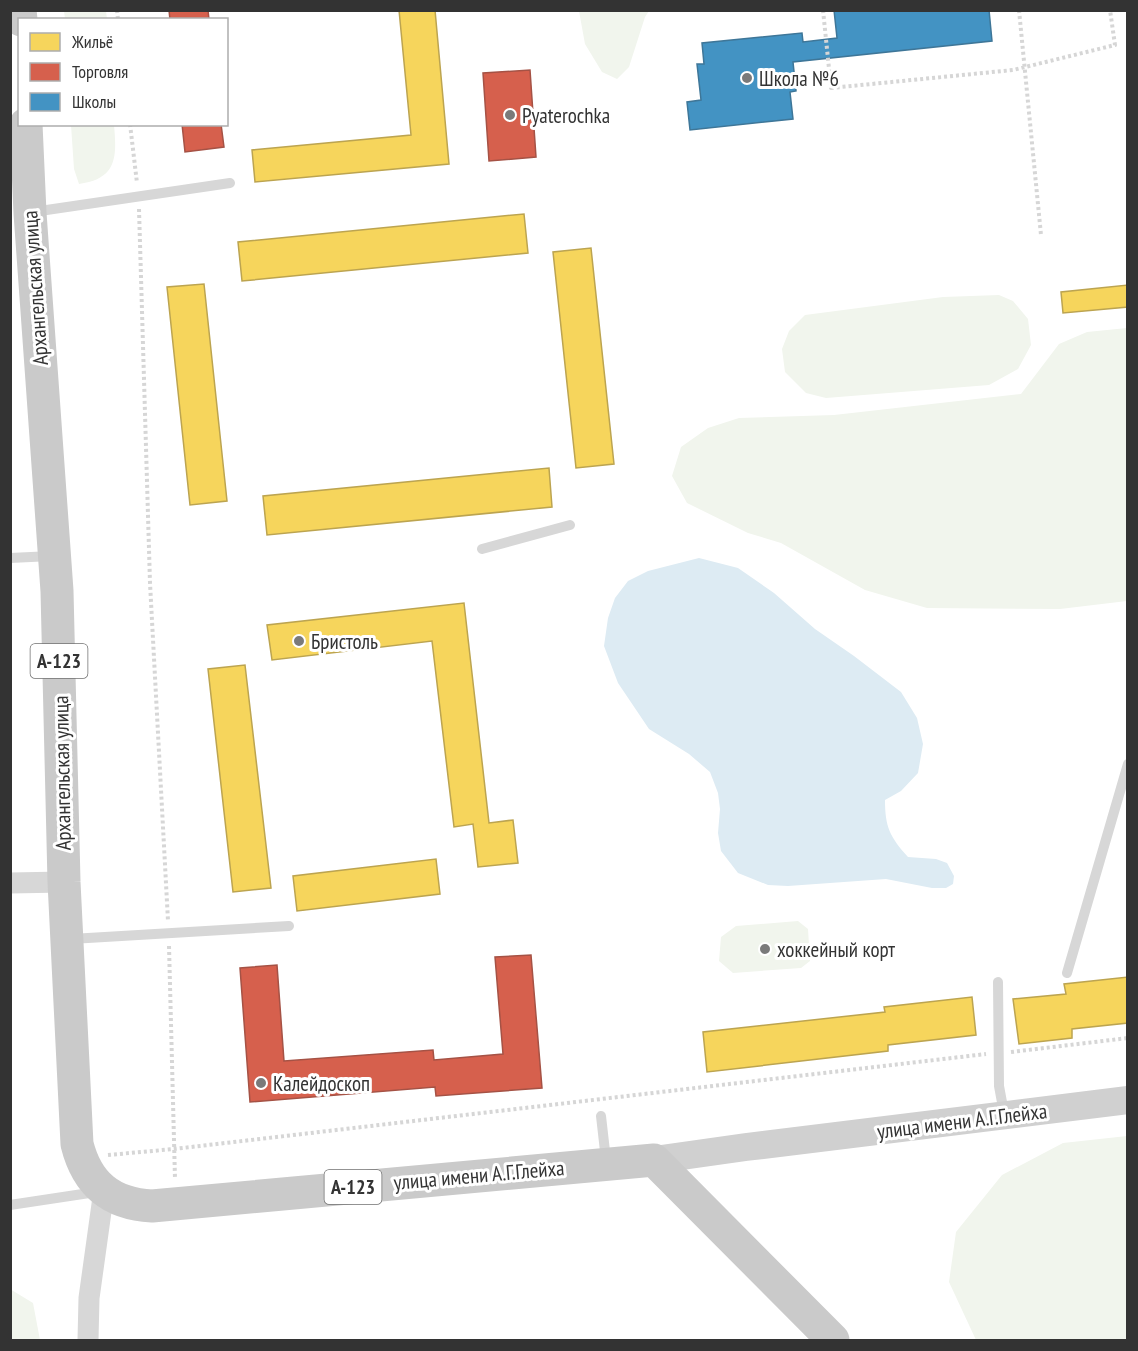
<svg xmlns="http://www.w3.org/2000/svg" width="1138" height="1351" font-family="'PT Sans Narrow',sans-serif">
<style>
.green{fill:#f1f5ed}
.water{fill:#ddebf3}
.homes{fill:#f6d55c;stroke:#bca450;stroke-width:1.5}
.shops{fill:#d6604d;stroke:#a55245;stroke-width:1.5}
.schools{fill:#4393c3;stroke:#3e7698;stroke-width:1.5}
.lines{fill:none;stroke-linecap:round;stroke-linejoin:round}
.path{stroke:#d6d6d6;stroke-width:4;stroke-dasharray:3 3;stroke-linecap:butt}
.lane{stroke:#d7d7d7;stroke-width:10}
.street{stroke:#d7d7d7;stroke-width:21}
.secondary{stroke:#d0d0d0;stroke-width:28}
.primary{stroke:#cacaca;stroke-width:33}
.poi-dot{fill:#7a7a7a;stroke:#fff;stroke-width:2}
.labels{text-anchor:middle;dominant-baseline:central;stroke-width:6;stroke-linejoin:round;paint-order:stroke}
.shield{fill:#fff;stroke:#707070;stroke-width:1.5}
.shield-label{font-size:20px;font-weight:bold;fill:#333}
.poi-label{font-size:21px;fill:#333;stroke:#fff;text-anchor:start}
.street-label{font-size:21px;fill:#333;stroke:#fff}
</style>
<rect width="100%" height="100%" fill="#fff"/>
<path class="green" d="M64,11H106L107,19H65Z
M579,11H649L645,17L629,67L617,79L602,72L585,44Z
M71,125H114C117,157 117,179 79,184L74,169Z
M999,295L1013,301L1028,319L1031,345L1018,369L989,385L826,398L806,393L785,372L782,349L789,331L805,315L943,297Z
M1127,328V601L1060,609L927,608L865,590L781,543L748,533L687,503L672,476L681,447L708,428L739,418L834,415L1021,394L1059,344L1087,332Z
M798,921L808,929L810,961L801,968L733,973L719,961L721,937L736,926Z
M1127,1136V1340H976L949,1282L956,1232L1002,1175L1063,1143Z
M10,1289L33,1303L40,1340H11Z"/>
<path class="water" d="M699,558L738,568L774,593L815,629L854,656L901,692L917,718L923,744L918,773L901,791L885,800C885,827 890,837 908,857L936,859L947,863L954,876L953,884L946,888H932L886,879L788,886L768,885L738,873L721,851L718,833L720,809L718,793L710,772L689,754L649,729L618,683L604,646L608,618L615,598L628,581L648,571Z"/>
<path class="homes" d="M399,10H435L449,164L255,182L252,150L411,135Z
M524,214L528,253L242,281L238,242Z
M591,248L614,464L576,468L553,252Z
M204,284L227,501L190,505L167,287Z
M1128,285V307L1063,313L1061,292Z
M549,468L552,507L267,535L263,496Z
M464,603L489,823L513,820L518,863L478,867L473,824L454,827L432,641L272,660L267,625Z
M245,665L271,888L233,892L208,669Z
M436,859L440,894L297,911L293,876Z
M1128,977V1023L1072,1029V1038L1019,1044L1013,999L1066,994L1064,984Z
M972,997L976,1035L888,1045V1051L707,1072L703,1032L885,1012L884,1007Z"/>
<path class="shops" d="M169,10H208L209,20H170Z
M530,70L536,157L489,161L483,73Z
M182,124H221L224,147L185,152Z
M531,955L542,1088L436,1096L435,1087L250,1102L240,968L277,965L284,1061L433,1050L434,1060L503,1054L495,957Z"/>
<path class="schools" d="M834,10H989L992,41L793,62L796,91L790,92L793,119L690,130L687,102L701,100L697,64H704L702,43L802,33L803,42L837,38Z"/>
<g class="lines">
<path class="path" d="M117,10L118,20
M823,10L831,88L1013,70L1115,45L1110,10
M1019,10L1041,235
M130,124L137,183
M139,209L150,583L168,921
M169,946L175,1179
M1011,1052L1128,1038
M108,1155L174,1149L986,1054"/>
<path class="lane" d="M33,212L230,183
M482,549L570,525
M10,558L52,556
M71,939L289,926
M1067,973L1128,764
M998,982L999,1086L1004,1113
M601,1116L606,1160
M10,1205L96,1192"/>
<path class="street" d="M10,883L64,882
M88,1340L89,1298L104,1190"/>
<path class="secondary" d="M654,1160L746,1147L1128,1100"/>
<path class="primary" d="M20,10L21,20
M26,124L30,213L57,591L64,882L77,1144C87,1184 111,1204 152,1206L654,1160L833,1340"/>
</g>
<g class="poi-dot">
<circle cx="747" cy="78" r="6"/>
<circle cx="510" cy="115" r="6"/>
<circle cx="299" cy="641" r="6"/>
<circle cx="765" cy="949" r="6"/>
<circle cx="261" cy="1083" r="6"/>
</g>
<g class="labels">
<g class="shield">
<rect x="30.5" y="644" width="57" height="34" rx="4.5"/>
<rect x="324.5" y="1170" width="57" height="34" rx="4.5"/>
</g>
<g class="shield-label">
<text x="59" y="661">А-123</text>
<text x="353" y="1187">А-123</text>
</g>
<g class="poi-label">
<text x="759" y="78">Школа №6</text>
<text x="522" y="115">Pyaterochka</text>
<text x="311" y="641">Бристоль</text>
<text x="777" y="949">хоккейный корт</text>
<text x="273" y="1083">Калейдоскоп</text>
</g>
<g class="street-label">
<text transform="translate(35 288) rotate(-94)">Архангельская улица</text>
<text transform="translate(62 773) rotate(-91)">Архангельская улица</text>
<text transform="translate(962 1121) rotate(-7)">улица имени А.Г.Глейха</text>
<text transform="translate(479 1175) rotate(-5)">улица имени А.Г.Глейха</text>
</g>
</g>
<rect width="1138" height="1351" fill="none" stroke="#333333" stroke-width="24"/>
<rect x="18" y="18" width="210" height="108" fill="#ffffff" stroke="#adadad" stroke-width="1.5"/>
<rect x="30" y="33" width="30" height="18" fill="#f6d55c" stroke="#adadad" stroke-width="1.5"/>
<text x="72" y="48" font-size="18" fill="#333333">Жильё</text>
<rect x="30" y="63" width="30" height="18" fill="#d6604d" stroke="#adadad" stroke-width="1.5"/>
<text x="72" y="78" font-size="18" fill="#333333">Торговля</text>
<rect x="30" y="93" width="30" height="18" fill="#4393c3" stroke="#adadad" stroke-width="1.5"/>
<text x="72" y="108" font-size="18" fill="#333333">Школы</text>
</svg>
